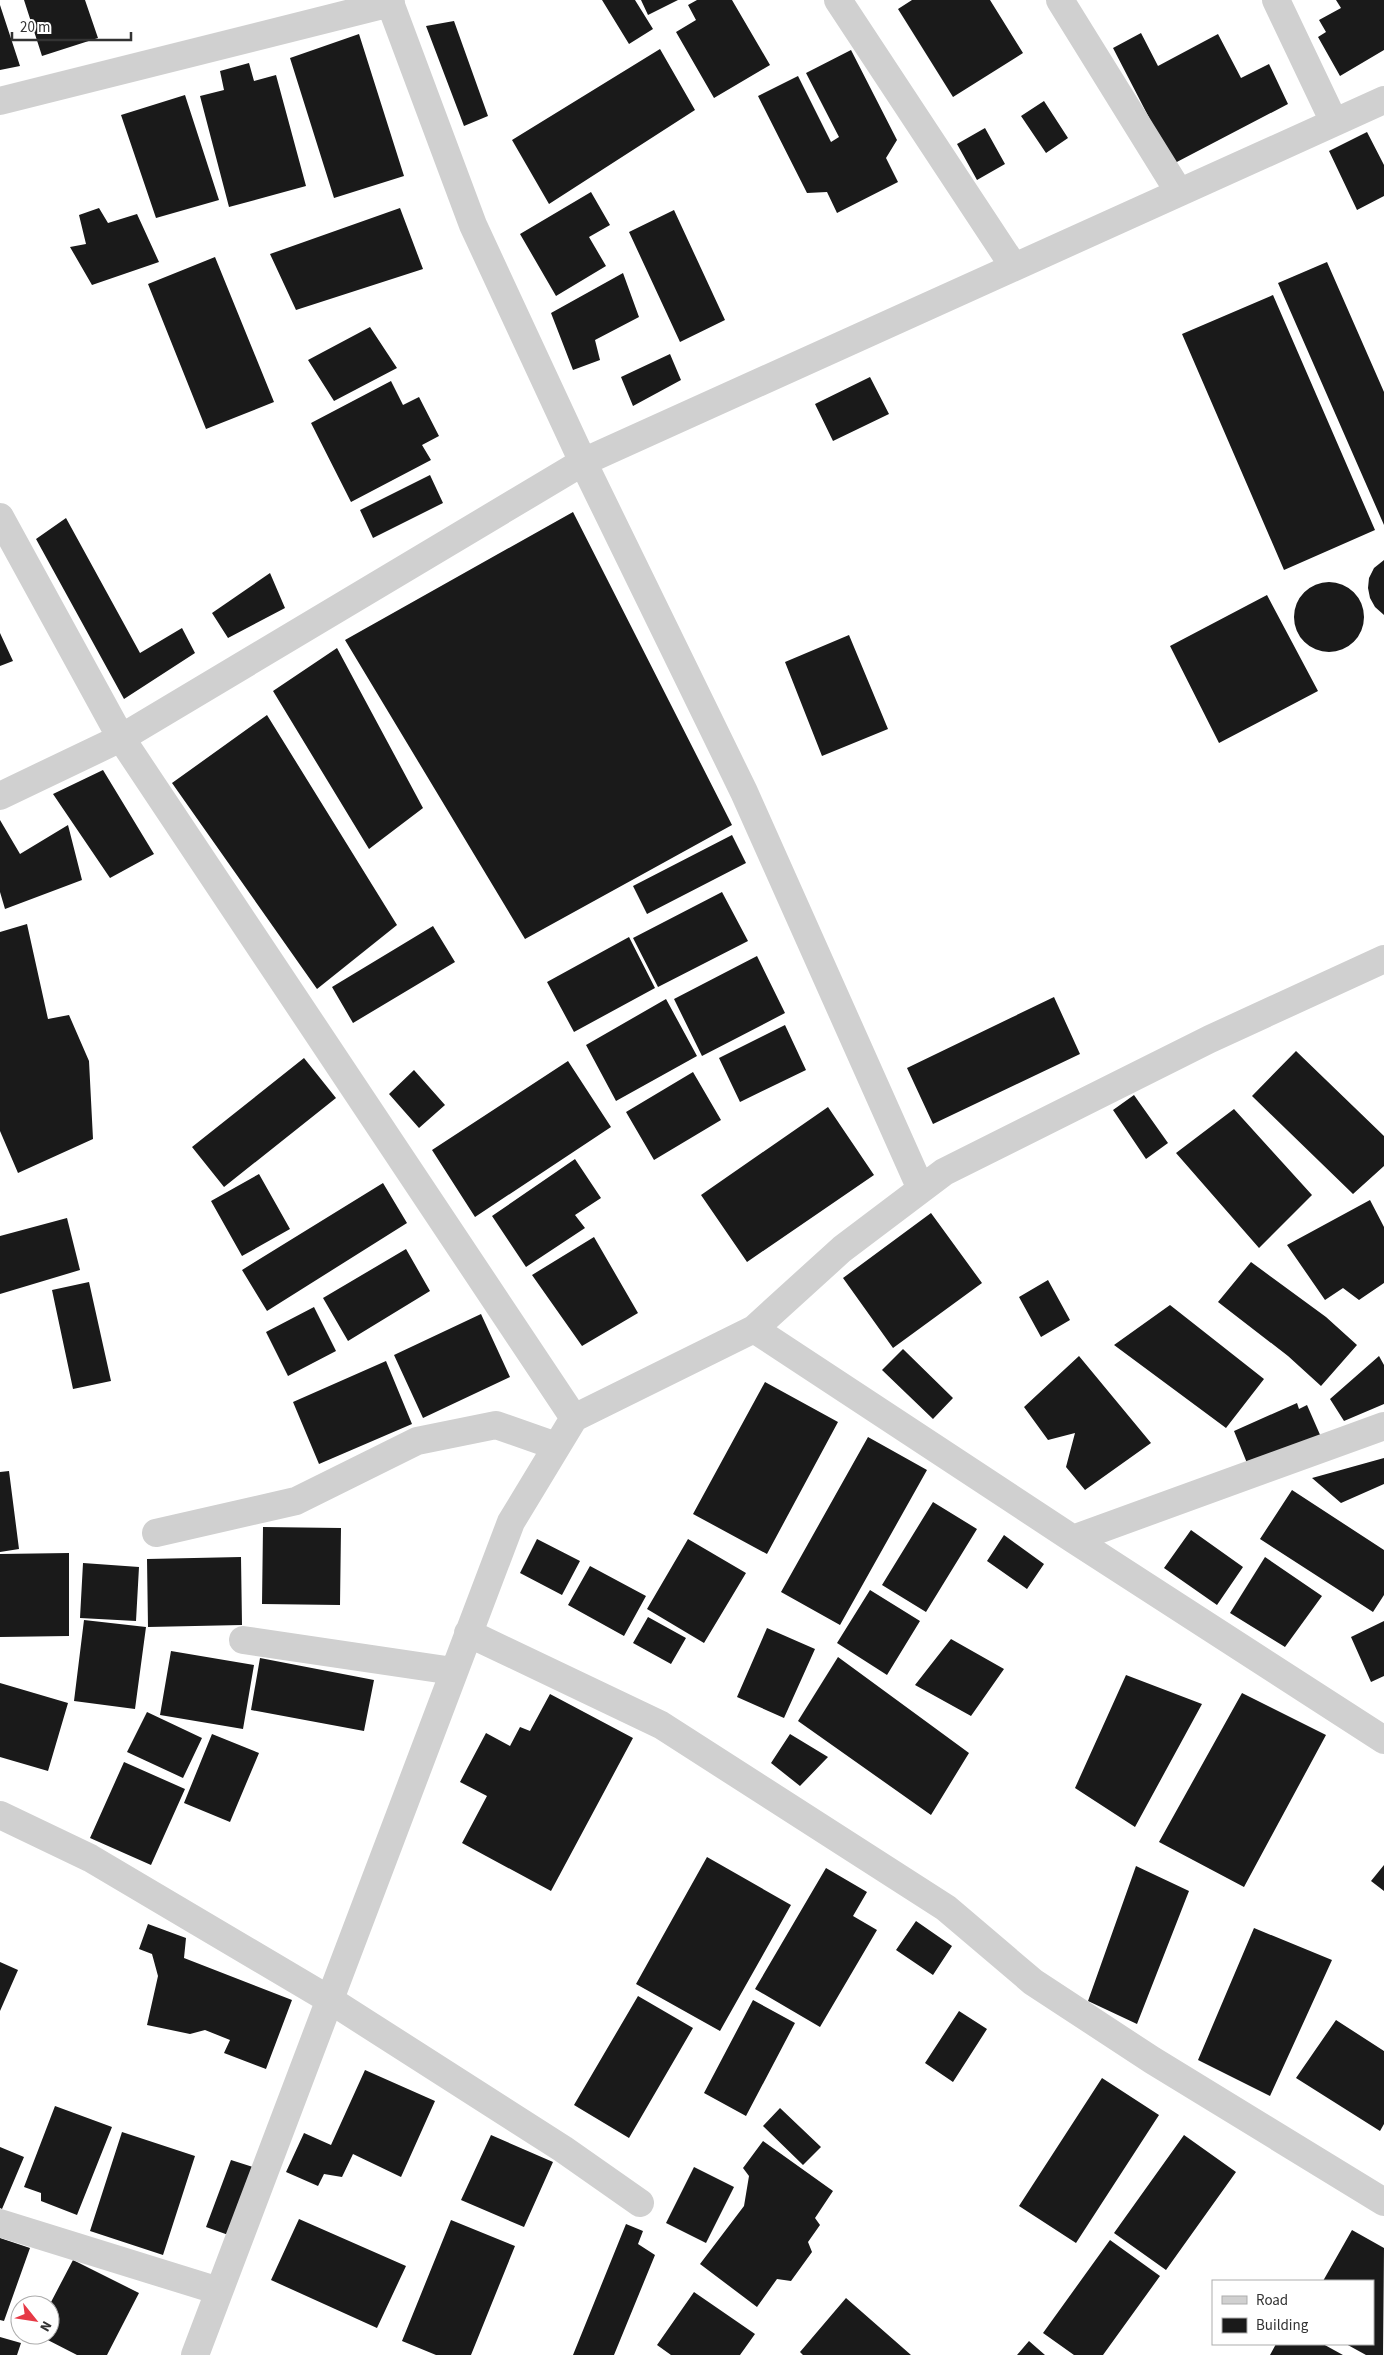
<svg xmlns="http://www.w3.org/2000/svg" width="1384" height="2355" font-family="'Source Sans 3',sans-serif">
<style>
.building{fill:#1a1a1a}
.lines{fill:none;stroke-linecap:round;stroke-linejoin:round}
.minor{stroke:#d0d0d0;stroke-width:28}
</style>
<rect width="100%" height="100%" fill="#fff"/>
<path class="building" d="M24,0H85L98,38L42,56Z
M602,0H635L653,29L629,44Z
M641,0H678L648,15Z
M697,0H732L770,65L714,98L676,32L696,20L688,5Z
M912,0H990L1023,53L953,97L898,9Z
M1336,0H1384V50L1340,76L1318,37L1326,32L1319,20L1341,8Z
M0,5L20,66L0,70Z
M454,21L488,116L464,126L426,26Z
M1141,33L1158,66L1218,34L1241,78L1269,64L1288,104L1173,164L1113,48Z
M359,34L404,176L334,198L290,58Z
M660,49L695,110L549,204L512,140Z
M851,50L897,140L886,158L898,182L837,213L827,192L807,193L758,96L798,76L831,142L839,137L806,73Z
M249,63L254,81L276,75L306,186L229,207L200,96L224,90L220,71Z
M185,95L219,200L156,218L121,115Z
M1044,101L1068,138L1046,153L1021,116Z
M985,128L1005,164L977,180L957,144Z
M1367,132L1384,165V196L1357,210L1329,151Z
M591,192L610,225L589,237L606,266L556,296L520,234Z
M99,208L108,223L137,214L159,262L92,285L70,247L86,244L79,215Z
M400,208L423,269L296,310L270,254Z
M674,210L725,320L680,342L629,232Z
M215,257L274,402L206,429L148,284Z
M1327,262L1384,392V525L1278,283Z
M623,273L639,317L595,340L600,360L573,370L551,313Z
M1273,295L1375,530L1284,570L1182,334Z
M370,327L397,368L334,401L308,360Z
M670,354L681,380L633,406L621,377Z
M870,377L889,414L833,441L815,404Z
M391,381L403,405L419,397L439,436L422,445L431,460L351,502L311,423Z
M430,475L443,503L373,538L360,510Z
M573,512L732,825L525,939L345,640Z
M66,518L140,653L182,628L195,653L124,699L36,539Z
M1384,560V615L1375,607L1370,598L1368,588L1369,578L1374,568Z
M270,573L285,608L228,638L212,613Z
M1294 617a35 35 0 1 1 70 0a35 35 0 1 1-70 0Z
M1267,595L1318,691L1219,743L1170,646Z
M0,633L13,661L0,666Z
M849,635L888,729L822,756L785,662Z
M337,648L423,808L369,849L273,691Z
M267,715L397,925L317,989L172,783Z
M103,770L154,854L110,878L53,794Z
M0,820L20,854L68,825L82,880L5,909L0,892Z
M732,835L746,863L647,914L633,886Z
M722,892L748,941L658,987L633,938Z
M27,924L48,1019L69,1015L89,1061L93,1139L18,1173L0,1131V932Z
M433,926L455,962L353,1023L332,987Z
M629,937L655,988L574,1032L547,982Z
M757,956L785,1013L702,1056L674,999Z
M1054,997L1080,1054L933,1124L907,1068Z
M666,999L697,1056L616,1101L586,1045Z
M785,1025L806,1070L740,1102L719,1058Z
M1296,1051L1384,1136V1166L1353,1194L1252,1096Z
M304,1058L336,1098L224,1187L192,1147Z
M568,1061L611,1127L475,1217L432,1150Z
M414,1070L445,1105L419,1128L389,1094Z
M693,1072L721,1120L654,1160L626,1112Z
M1134,1095L1168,1143L1146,1159L1113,1110Z
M828,1107L874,1175L747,1262L701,1195Z
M1234,1109L1312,1195L1259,1248L1176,1153Z
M575,1159L601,1198L575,1215L585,1228L526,1267L492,1216Z
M259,1174L290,1229L242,1256L211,1201Z
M383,1183L407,1223L267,1311L242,1270Z
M1370,1200L1384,1227V1283L1359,1300L1343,1288L1325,1300L1287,1245Z
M931,1213L982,1283L893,1348L843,1278Z
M67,1218L80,1270L0,1294V1236Z
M594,1237L638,1313L582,1346L532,1275Z
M406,1249L430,1291L348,1341L323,1298Z
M1251,1262L1326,1317L1357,1345L1321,1386L1288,1356L1218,1302Z
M1048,1280L1070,1320L1041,1337L1019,1297Z
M89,1282L111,1381L73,1389L52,1290Z
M1170,1305L1264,1379L1226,1428L1114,1345Z
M314,1307L336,1351L288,1376L266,1332Z
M481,1314L510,1377L423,1418L394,1355Z
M903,1349L953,1398L933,1419L882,1370Z
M1079,1356L1151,1443L1085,1490L1066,1467L1075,1433L1048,1440L1024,1407Z
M1379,1356L1384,1365V1404L1344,1421L1330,1399Z
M386,1361L412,1424L319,1464L293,1402Z
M765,1382L838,1422L767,1554L693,1514Z
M1297,1403L1299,1409L1307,1405L1321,1437L1249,1468L1234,1431Z
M868,1437L927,1470L840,1625L781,1592Z
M1384,1458V1484L1341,1503L1312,1478Z
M9,1471L19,1549L0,1552V1472Z
M1292,1490L1384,1550V1595L1373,1612L1260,1539Z
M933,1502L977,1529L926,1612L882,1585Z
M263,1527L341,1528L340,1605L262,1604Z
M1191,1530L1243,1567L1217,1605L1164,1568Z
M1004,1535L1044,1564L1027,1589L987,1561Z
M537,1539L580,1561L562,1595L520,1573Z
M688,1539L746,1573L704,1643L647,1609Z
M69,1553V1636L0,1637V1554Z
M241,1557L242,1625L148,1627L147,1559Z
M1265,1557L1322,1596L1285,1647L1230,1613Z
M83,1563L139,1567L136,1621L80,1618Z
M590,1566L646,1596L624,1636L568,1605Z
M870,1590L920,1621L887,1675L837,1643Z
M648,1617L686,1638L671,1664L633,1643Z
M84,1620L146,1627L135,1709L74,1701Z
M1384,1621V1676L1371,1682L1351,1637Z
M767,1628L815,1649L784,1718L737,1697Z
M951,1639L1004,1669L971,1716L915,1685Z
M171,1651L254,1665L243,1729L160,1715Z
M838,1657L969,1753L931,1815L798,1721Z
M260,1658L374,1680L364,1731L251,1710Z
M1126,1675L1202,1704L1135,1827L1075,1788Z
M0,1683L68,1703L48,1771L0,1757Z
M1242,1693L1326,1735L1244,1887L1159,1842Z
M550,1694L633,1738L551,1891L462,1843L487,1796L460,1782L486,1733L510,1746L520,1727L530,1731Z
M147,1712L202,1738L183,1778L127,1752Z
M212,1734L259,1753L230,1822L184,1803Z
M790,1734L828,1757L800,1786L771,1763Z
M124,1762L185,1789L151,1865L90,1838Z
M707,1857L791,1905L720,2031L636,1984Z
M1384,1865V1891L1371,1881Z
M1136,1866L1189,1891L1137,2024L1088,2001Z
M826,1868L867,1892L853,1916L877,1930L820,2027L755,1989Z
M916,1921L952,1946L933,1975L896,1950Z
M148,1924L186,1938L184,1958L292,2000L266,2069L224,2053L230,2040L205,2030L190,2034L147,2025L158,1976L152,1954L139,1949Z
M1254,1928L1332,1960L1270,2096L1198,2060Z
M0,1962L18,1970L0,2011Z
M638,1996L693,2028L629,2138L574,2105Z
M753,2000L795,2023L746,2116L704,2093Z
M959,2011L987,2029L953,2082L925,2063Z
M1336,2020L1384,2051V2124L1380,2131L1296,2078Z
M365,2070L435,2101L401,2177L353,2154L342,2177L324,2174L318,2186L286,2172L304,2133L331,2145Z
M1102,2078L1159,2115L1076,2243L1019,2206Z
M55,2106L112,2127L77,2215L41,2201V2193L24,2187Z
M780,2108L821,2147L803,2165L763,2126Z
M122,2132L195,2156L163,2255L90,2231Z
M491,2135L553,2162L524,2227L461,2200Z
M1184,2135L1236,2172L1166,2270L1114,2233Z
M763,2141L833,2191L815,2218L820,2225L808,2242L812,2252L791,2281L777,2279L757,2307L700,2264L744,2206L749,2176L743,2168Z
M0,2147L24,2157L2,2209L0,2208Z
M231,2160L259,2169L234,2237L206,2227Z
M694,2167L734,2187L706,2243L666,2223Z
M299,2219L406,2266L377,2328L271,2280Z
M451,2220L515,2246L471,2355H436L402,2341Z
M626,2224L643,2231L638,2244L655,2255L614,2355H573Z
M1352,2230L1384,2248L1383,2355H1366L1346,2344H1373V2281H1323Z
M0,2238L30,2248L4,2321L0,2320Z
M1110,2240L1160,2276L1103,2355H1074L1043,2333Z
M73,2260L139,2293L107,2355H77L38,2335H50V2304Z
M694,2292L755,2334L740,2355H671L657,2345Z
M846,2298L911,2355H803L800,2352Z
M0,2337L21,2343L17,2355H0Z
M1029,2341L1045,2355H1017Z
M1276,2344H1323L1343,2355H1270Z"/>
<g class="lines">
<path class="minor" d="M389,0L473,225L583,462L744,792L921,1189
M838,0L1014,267
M1060,0L1179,192
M1276,0L1334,122
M0,101L391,3
M0,517L121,738L574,1418
M0,796L121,738L583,462L1384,100
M754,1329L1073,1539L1384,1740
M156,1533L296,1501L417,1441L496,1425L556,1446
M1073,1539L1384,1426
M468,1633L661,1725L946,1908L1033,1982L1152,2060L1384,2202
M243,1640L453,1671
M0,1815L90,1858L330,2000L563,2149L640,2203
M0,2223L219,2291
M195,2355L511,1522L574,1418L754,1329L842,1249L944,1172L1210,1039L1384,959"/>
</g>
<rect x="1212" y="2280" width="162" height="65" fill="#ffffff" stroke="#adadad"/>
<rect x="1222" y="2296" width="25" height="8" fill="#d0d0d0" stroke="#adadad"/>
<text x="1256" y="2305" font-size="15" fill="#333333">Road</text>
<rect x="1222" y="2318" width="25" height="15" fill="#1a1a1a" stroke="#adadad"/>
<text x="1256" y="2330" font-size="15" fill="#333333">Building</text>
<g transform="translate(35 2320) rotate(120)"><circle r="24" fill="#ffffff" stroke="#adadad"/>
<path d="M0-4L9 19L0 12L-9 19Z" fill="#e63946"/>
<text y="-8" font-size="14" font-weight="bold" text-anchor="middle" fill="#333333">N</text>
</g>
<path d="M12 32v8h119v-8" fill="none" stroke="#333333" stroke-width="2.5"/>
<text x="20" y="32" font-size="15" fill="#333333" stroke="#ffffff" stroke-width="4" paint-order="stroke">20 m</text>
</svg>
